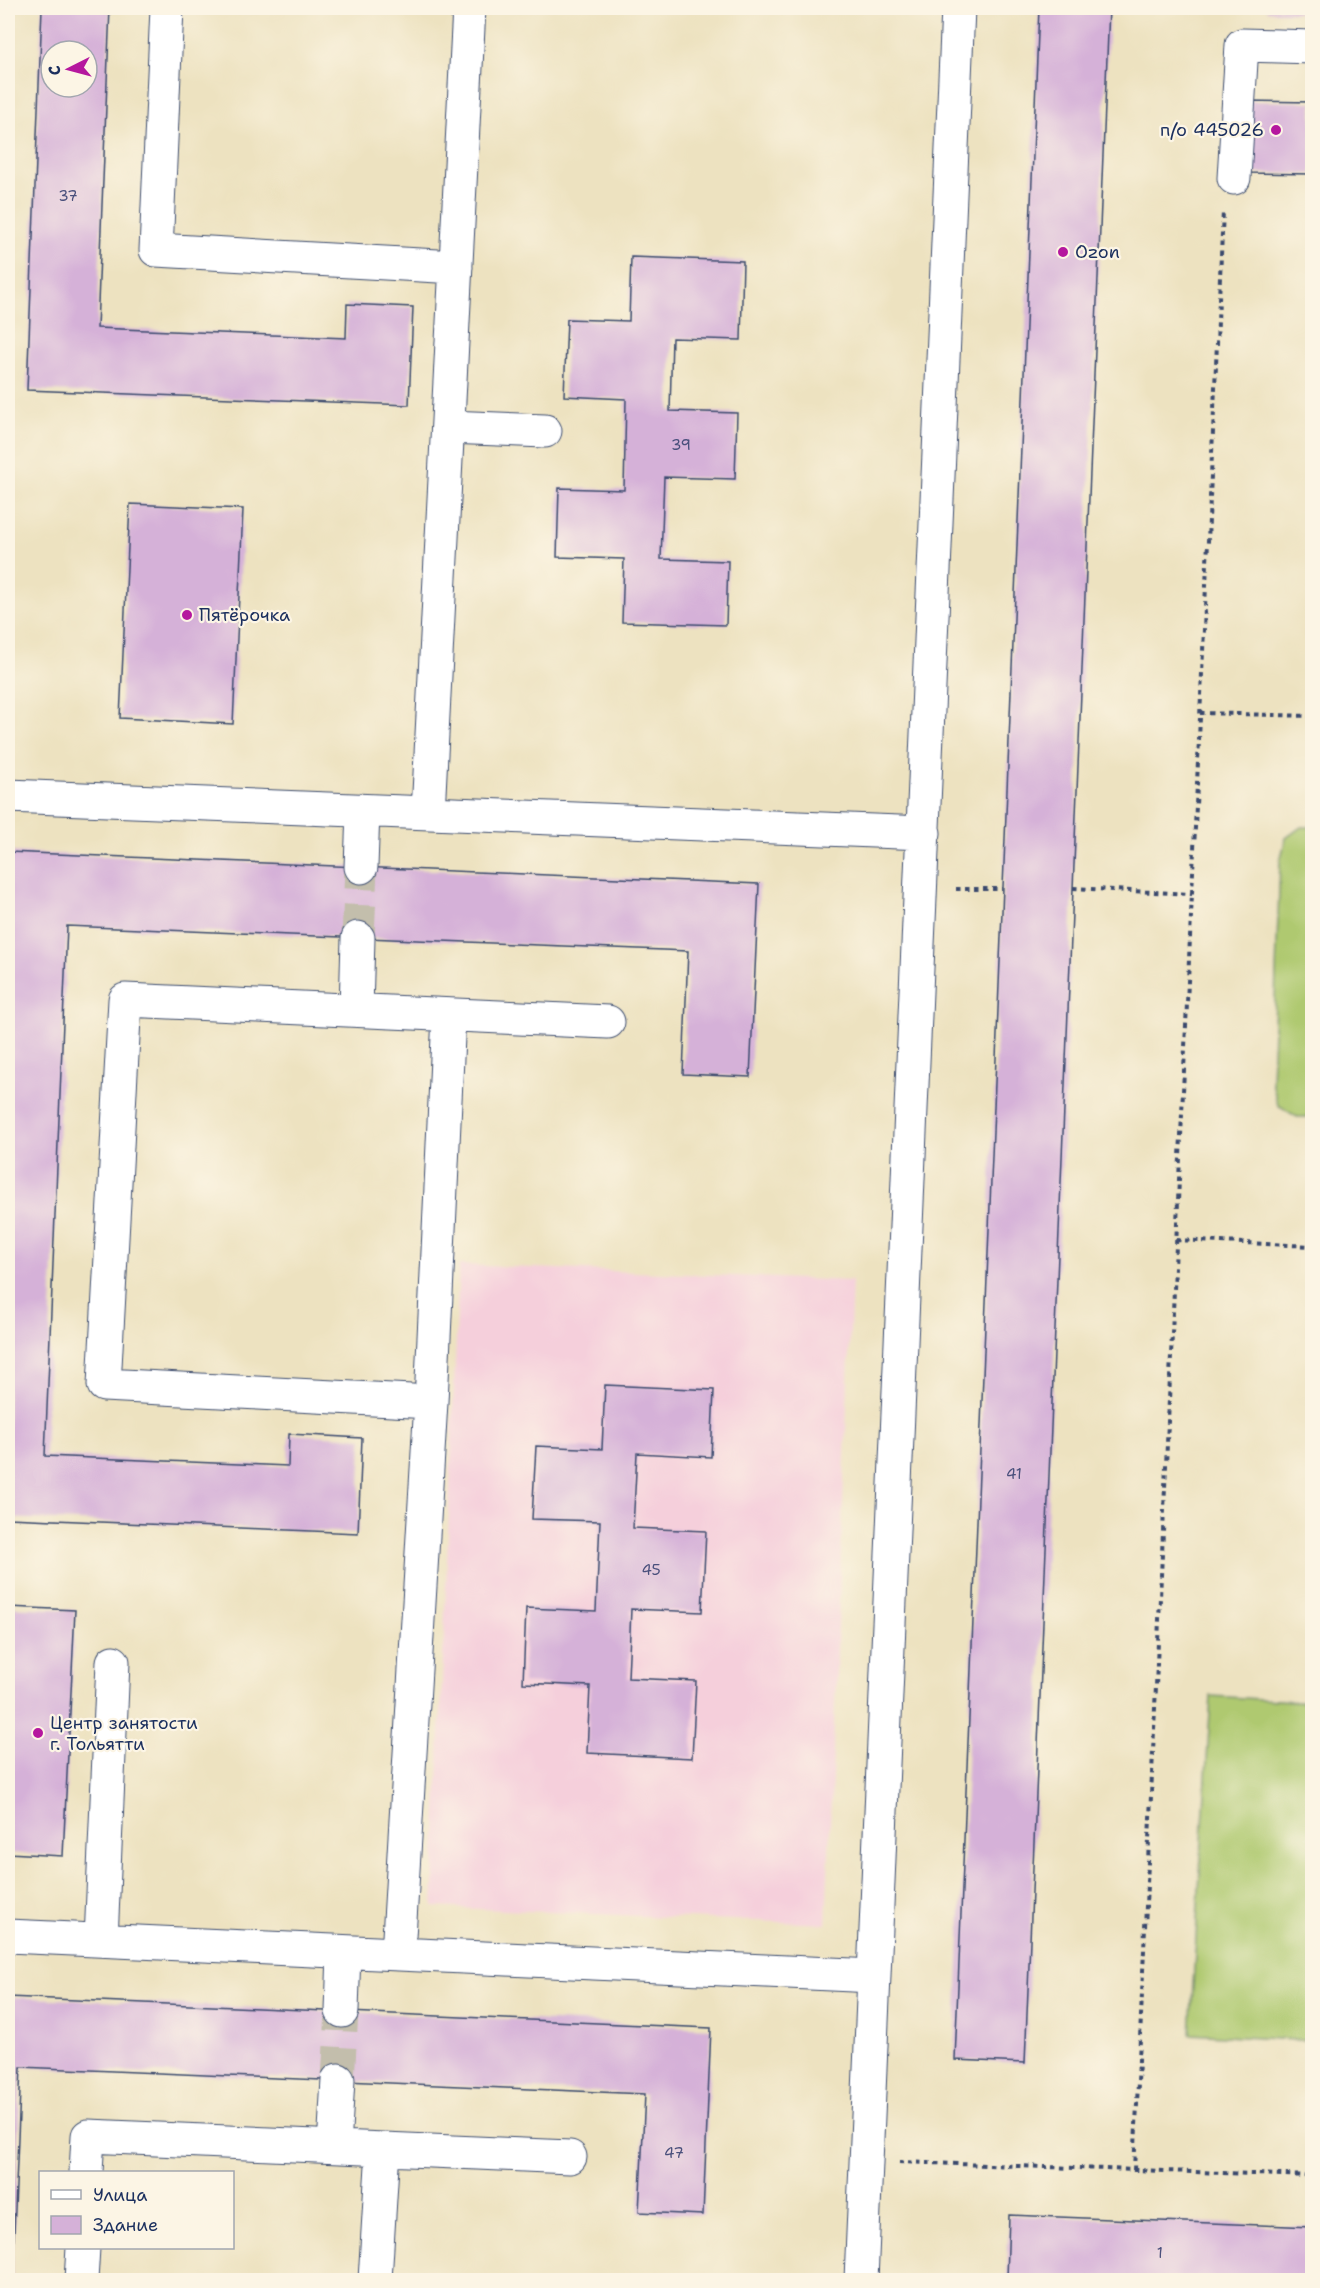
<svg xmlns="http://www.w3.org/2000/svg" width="1320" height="2288" font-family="'Shantell Sans',sans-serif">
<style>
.built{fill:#f5cfdb}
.pitch{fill:#afc96f;stroke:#657c66;stroke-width:1.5}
.building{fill:#d5b1d8;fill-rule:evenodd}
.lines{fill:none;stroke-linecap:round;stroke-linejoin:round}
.minor-tunnel{stroke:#c3beac;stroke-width:33;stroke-dasharray:33 16;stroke-linecap:butt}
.minor-casing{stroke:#3a4a6d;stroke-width:35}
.path{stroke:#3a4a6d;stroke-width:4;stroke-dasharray:4.5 4.5;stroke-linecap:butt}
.minor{stroke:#fff;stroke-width:33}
.poi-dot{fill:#b5179e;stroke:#fcf5e5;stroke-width:2}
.labels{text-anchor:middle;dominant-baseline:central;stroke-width:4.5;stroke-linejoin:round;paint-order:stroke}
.number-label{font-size:15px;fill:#4a507c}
.poi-label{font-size:18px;fill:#1b2f5e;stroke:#fcf5e5;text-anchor:start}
</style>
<rect width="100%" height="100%" fill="#fcf5e5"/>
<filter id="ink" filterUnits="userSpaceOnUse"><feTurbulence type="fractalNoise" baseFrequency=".0167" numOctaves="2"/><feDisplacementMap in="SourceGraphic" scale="12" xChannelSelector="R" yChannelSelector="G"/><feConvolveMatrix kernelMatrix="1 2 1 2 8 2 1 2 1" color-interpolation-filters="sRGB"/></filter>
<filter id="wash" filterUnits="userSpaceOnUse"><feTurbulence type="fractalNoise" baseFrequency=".008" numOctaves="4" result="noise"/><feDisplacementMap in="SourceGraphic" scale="24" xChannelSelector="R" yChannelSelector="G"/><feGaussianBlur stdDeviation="1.35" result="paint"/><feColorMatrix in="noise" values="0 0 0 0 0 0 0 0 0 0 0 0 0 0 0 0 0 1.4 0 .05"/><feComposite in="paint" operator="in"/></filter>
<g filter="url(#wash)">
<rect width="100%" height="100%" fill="#ede2c0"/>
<path class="built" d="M459,1265L852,1281L826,1924L433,1907Z"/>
<path class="pitch" d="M1301,827H1312V1117H1297L1278,1105L1272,1083L1280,861L1286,838Z
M1211,1696L1312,1702V2041L1190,2034Z"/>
<g id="blocks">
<path class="building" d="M42,8H110L97,328L346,338L347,304L413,307L409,405L27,390ZM51,51H87V87H51Z
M1039,8H1109L1025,2063L955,2060Z
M1267,8H1312V13L1267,11Z
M1247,101L1312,102V174L1245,173Z
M631,257L743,261L741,340L672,338L670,411L737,413L735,479L664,477L661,559L728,561L726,625L622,622L624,559L557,557L559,488L624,490L626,399L564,396L567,319L629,321Z
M130,504L243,509L233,724L120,718Z
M8,852L759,884L750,1077L683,1074L688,951L67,926L45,1456L288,1466L289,1434L362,1438L358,1533L8,1518Z
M605,1385L714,1390L711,1457L637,1453L633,1528L706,1531L702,1612L631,1609L628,1678L696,1681L692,1758L587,1753L590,1686L523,1683L526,1608L596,1611L600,1521L532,1519L536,1446L602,1449Z
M8,1607L75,1610L63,1856L8,1853Z
M8,1997L711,2028L703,2215L639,2212L645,2094L21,2067L12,2280H8Z
M1009,2215L1312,2227V2280L1007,2279Z"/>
</g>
</g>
<g filter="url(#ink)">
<use href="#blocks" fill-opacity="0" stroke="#3a4a6d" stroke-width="1.5"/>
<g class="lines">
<path class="minor-tunnel" d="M358,938L361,867
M338,2080L342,2011"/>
<defs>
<path id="minor" d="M167,8L156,250L456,267
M1234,178L1242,45L1312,47
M448,427L545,431
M8,796L924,833
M428,813L469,8
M361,867L363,811
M356,1010L358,938
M431,1402L104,1385L125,1000L608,1022
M8,1936L874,1976
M101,1940L113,1662
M398,1954L431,1402L449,1015
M342,2011L344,1952
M334,2146L338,2080
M86,2172L88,2136L570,2157
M81,2280L83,2248
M375,2280L383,2149
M861,2280L958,8"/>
</defs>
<use href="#minor" class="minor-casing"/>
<path class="path" d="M1193,8H1232V12
M1200,713L1312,716
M1073,888L1192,894
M956,889H1002
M1176,1240L1312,1246
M899,2162L1312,2176
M1134,2170L1223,211"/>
<use href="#minor" class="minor"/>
</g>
</g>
<g class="poi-dot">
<circle cx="1276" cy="130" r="6"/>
<circle cx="1063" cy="252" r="6"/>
<circle cx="187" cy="615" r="6"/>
<circle cx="38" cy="1733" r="6"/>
</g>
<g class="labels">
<g class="number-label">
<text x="68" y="196">37</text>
<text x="681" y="445">39</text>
<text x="1014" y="1474">41</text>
<text x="651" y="1570">45</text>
<text x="674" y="2153">47</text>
<text x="1160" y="2253">1</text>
</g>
<g class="poi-label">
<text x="1264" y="130" text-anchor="end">п/о 445026</text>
<text x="1075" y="252">Ozon</text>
<text x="199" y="615">Пятёрочка</text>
<text x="50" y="1723">Центр занятости<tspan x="50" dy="21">г. Тольятти</tspan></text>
</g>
</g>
<rect width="1320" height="2288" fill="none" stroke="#fcf5e5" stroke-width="30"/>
<rect x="39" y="2171" width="195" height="78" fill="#fcf5e5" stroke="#a2a6af" stroke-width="1.5"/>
<rect x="51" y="2190" width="30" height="9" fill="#ffffff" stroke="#a2a6af" stroke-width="1.5"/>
<text x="93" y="2201" font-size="18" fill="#1b2f5e">Улица</text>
<rect x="51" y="2216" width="30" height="18" fill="#d5b1d8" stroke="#a2a6af" stroke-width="1.5"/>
<text x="93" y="2231" font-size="18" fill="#1b2f5e">Здание</text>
<g transform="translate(69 69) rotate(264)"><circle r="28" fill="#fcf5e5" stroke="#a2a6af" stroke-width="1.5"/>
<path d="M0-4.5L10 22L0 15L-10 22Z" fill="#b5179e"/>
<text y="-9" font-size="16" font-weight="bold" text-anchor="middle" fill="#1b2f5e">С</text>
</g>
</svg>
